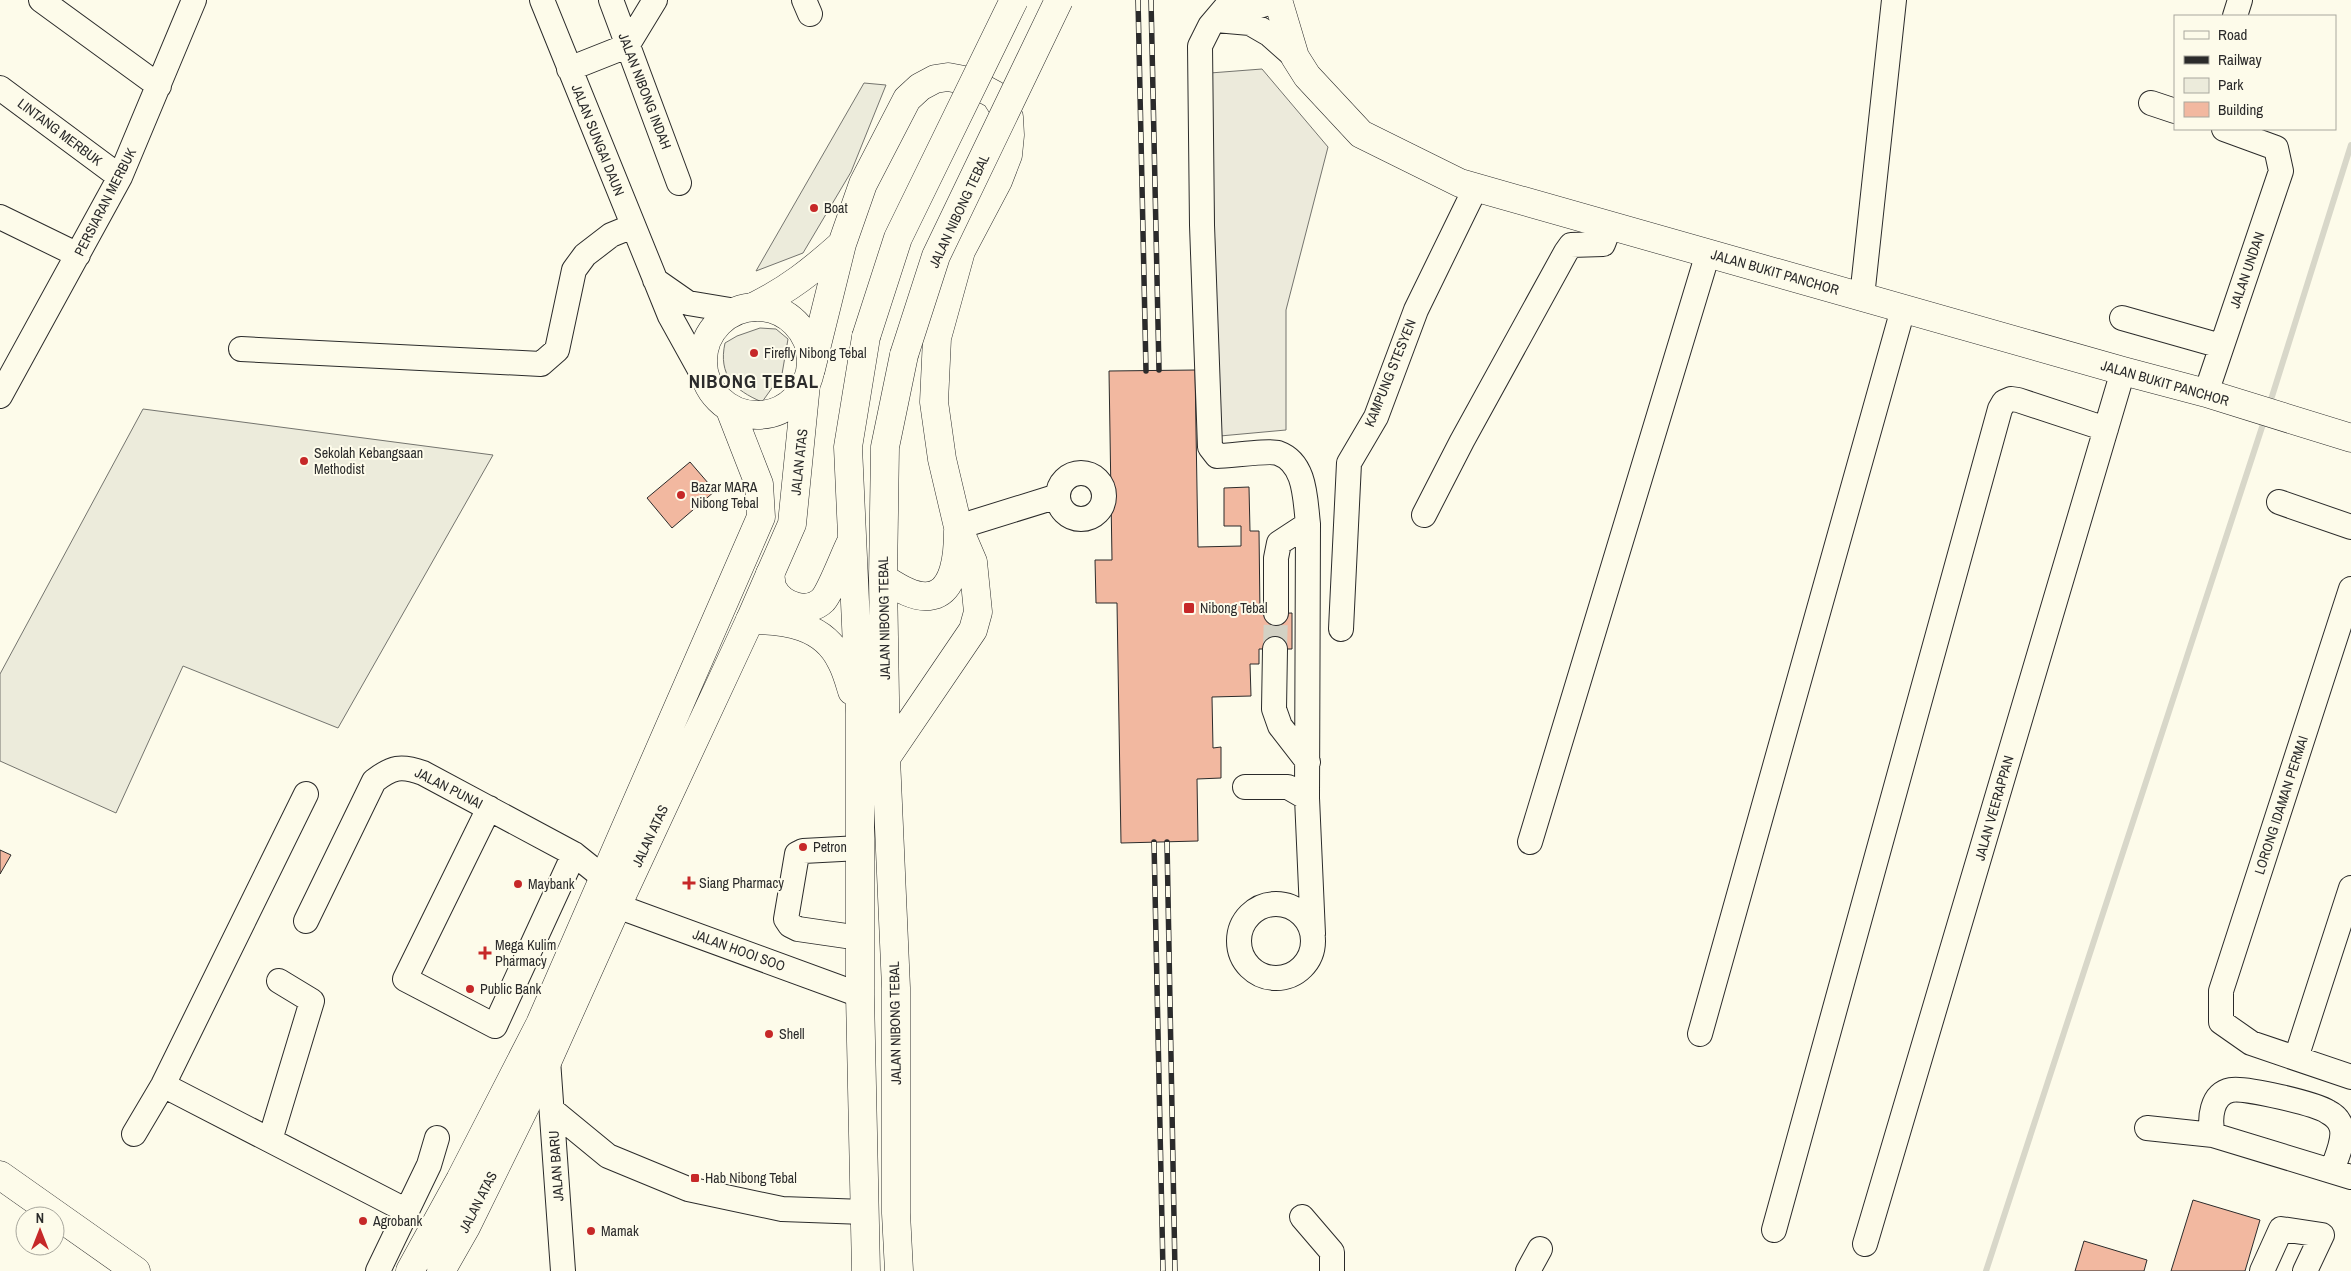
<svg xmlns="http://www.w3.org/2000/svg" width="2351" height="1271" font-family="'Archivo Narrow',sans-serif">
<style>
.green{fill:#ecebdb;stroke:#74746e}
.parking{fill:#eceadb;stroke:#74746e}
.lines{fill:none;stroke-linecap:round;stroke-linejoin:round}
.stream{stroke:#d8d7c9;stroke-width:6}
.building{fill:#f2b8a0;stroke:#2b2b2b}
.minor-tunnel{stroke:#d3d1c4;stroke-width:24;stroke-dasharray:24 12;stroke-linecap:butt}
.minor-casing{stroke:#2b2b2b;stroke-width:26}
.major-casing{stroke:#2b2b2b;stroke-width:29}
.highway-casing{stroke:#2b2b2b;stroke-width:29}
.minor{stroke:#fdfbea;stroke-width:24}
.major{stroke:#fdfbea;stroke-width:28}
.highway{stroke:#fdfbea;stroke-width:28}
.rail-casing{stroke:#2b2b2b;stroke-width:5.5}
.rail{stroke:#fdfbea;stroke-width:4;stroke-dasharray:11;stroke-linecap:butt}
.highway-bridge-casing{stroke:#2b2b2b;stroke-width:29;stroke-linecap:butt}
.highway-bridge{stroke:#fdfbea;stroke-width:28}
.poi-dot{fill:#c62828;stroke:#fdfbea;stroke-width:2}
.labels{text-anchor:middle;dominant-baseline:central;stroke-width:4;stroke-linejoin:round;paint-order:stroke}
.street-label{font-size:14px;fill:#2b2b2b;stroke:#fdfbea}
.poi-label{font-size:14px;fill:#2b2b2b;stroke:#fdfbea;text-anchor:start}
.district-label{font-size:19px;font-weight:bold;letter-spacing:1px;fill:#2b2b2b;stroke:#fdfbea}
</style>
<rect width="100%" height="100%" fill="#fdfbea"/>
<path class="green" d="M864,83L886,85L851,172L803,253L756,271Z
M760,328L776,329L788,339L782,374L762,402C734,390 718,375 725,343L737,336Z
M143,409L493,455L338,728L183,666L116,813L0,761V674Z"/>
<path class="parking" d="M1262,69L1328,147L1286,310V430L1220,436L1210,73Z"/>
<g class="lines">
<path class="stream" d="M2269,406L2351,145
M1986,1271L2265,418"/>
</g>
<path class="building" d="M1195,370L1198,547L1241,546V526H1224V488L1249,487L1250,531H1259L1260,614L1292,613V649H1259V664H1250L1251,696L1212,697L1213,748L1221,747V778L1197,779L1198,841L1121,843L1117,603H1096L1095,560H1112L1109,371Z
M690,462L715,491L672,528L647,498Z
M0,850L11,855L0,874Z
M2193,1200L2260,1220L2245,1271H2171Z
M2084,1241L2147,1260L2144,1271H2075Z"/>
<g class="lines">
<path class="minor-tunnel" d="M1275,649L1276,613"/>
<defs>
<path id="minor" d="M41,0L159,86
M542,0L670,316L706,381
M611,0L679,183
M804,0L810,14
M1232,0L1210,26L1200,46L1202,225L1210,447L1217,456C1230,456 1268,450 1278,453C1306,463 1305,499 1308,524L1307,798L1313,934
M2235,16L2240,0
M1225,17L1278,0
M1216,20L1250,23L1269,34L1295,57
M569,69L627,46L655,0
M0,88L120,177
M2151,103L2175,111
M0,217L78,255
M655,280L688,303L736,311
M1862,297L1894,0
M2122,318L2221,346
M241,349L541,364L557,350L574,270L585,255L611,235L633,226
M2206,393L2281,171L2276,148L2224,129
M0,396L120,177L194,0
M1058 496a23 23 0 1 1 46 0a23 23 0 1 1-46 0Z
M2279,502L2351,527
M1424,515L1462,441L1566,252L1571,245L1603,244L1610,226
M958,527L1058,496
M2351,589L2221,991V1022L2251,1043L2351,1077
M1276,613V558L1279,543L1308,524
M1341,629L1349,463L1376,417L1416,310L1476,187
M1275,649L1274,709L1280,726L1308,762
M1245,787H1288L1307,798
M489,808L405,979L495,1026L574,854
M1530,842L1708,253
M860,848L803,851L797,854L786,919L790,925L798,929L860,938
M1239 941a37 37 0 1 1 74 0a37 37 0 1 1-74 0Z
M617,906L860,995
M306,921L374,781C392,767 401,765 423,773L574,854L604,878
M1700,1034L1903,309
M2296,1058L2351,888
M548,1060L563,1271
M163,1085L407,1211
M552,1110L608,1156L688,1189L782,1209L864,1212
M2147,1128L2213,1135L2351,1177
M134,1134L163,1085L306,794
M2213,1135C2209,1119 2211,1094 2231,1090C2245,1087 2316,1104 2328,1112C2334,1115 2339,1120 2341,1126C2346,1138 2336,1158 2332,1171
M270,1140L312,1001L279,981
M1302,1217L1332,1252V1271
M1774,1230L2000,409L2004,402L2011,399L2018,400L2106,429
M1865,1244L2123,371
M378,1271L429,1165L437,1138
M1528,1271L1540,1249
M2262,1271L2281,1229L2322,1235L2305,1271"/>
<path id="major" d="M1278,0L1295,57L1307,76L1361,134L1460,183L2123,371L2206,393L2351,438
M703 361a54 54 0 1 1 108 0a54 54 0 1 1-108 0Z
M0,1175L136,1271
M410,1271L460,1180L540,1024L761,517L759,484L729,407
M441,1271L466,1227L548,1060L617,906L750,620L792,524L806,384"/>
<path id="highway" d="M753,307C788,290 813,270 842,244
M811,369L842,244L863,184L907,99L920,87L935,79L948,77L969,81L995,95L1009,117L1010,135L1008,155L998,181L961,251L937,338L934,402L942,459L958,527L973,562L978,612L973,630L886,758
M770,574C771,578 771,585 773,589C782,606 808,615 823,600C831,591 844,556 850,544
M883,578C896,586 913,598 929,596C956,593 958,551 958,531
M750,620C786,620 824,625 841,661C846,670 849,681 852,691
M866,1271L860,995V713L848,447L866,337
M899,1271L896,1213V988L886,758L883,578L885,447L904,355"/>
</defs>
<use href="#minor" class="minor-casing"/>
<use href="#major" class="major-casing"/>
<use href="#highway" class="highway-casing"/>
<use href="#minor" class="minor"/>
<use href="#major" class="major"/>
<use href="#highway" class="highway"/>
<defs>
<path id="rail" d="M1138,0L1146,371
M1151,0L1159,370
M1154,842L1163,1271
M1167,842L1175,1271"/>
</defs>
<use href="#rail" class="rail-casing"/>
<use href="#rail" class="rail"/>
<defs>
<path id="highway-bridge" d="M866,337L898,238L1014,0
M904,355L936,256L1059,0"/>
</defs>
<use href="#highway-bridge" class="highway-bridge-casing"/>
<use href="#highway-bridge" class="highway-bridge"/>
</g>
<g class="poi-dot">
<circle cx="814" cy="208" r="5"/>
<circle cx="754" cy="353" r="5"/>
<circle cx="304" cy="461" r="5"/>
<circle cx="681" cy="495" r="5"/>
<rect x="1183" y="602" width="12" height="12" rx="2.5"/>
<circle cx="803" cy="847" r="5"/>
<path d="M686.5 875.5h5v5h5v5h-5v5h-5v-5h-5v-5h5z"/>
<circle cx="518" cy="884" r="5"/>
<path d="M482.5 945.5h5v5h5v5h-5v5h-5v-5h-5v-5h5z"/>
<circle cx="470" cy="989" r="5"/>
<circle cx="769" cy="1034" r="5"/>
<rect x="690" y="1173" width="10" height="10" rx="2.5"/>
<circle cx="363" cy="1221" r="5"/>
<circle cx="591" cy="1231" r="5"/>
</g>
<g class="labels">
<g class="street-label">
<text transform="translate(645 91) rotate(69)">JALAN NIBONG INDAH</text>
<text transform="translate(60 132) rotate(37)">LINTANG MERBUK</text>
<text transform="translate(598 140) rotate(68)">JALAN SUNGAI DAUN</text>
<text transform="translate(105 202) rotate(-63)">PERSIARAN MERBUK</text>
<text transform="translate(959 211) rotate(-65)">JALAN NIBONG TEBAL</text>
<text transform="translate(2247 270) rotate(-71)">JALAN UNDAN</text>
<text transform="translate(1775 272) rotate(16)">JALAN BUKIT PANCHOR</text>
<text transform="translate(1390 373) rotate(-68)">KAMPUNG STESYEN</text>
<text transform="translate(2165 383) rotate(16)">JALAN BUKIT PANCHOR</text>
<text transform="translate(799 462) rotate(-84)">JALAN ATAS</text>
<text transform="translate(884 618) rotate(-91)">JALAN NIBONG TEBAL</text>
<text transform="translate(449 788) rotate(27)">JALAN PUNAI</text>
<text transform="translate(2281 805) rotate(-72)">LORONG IDAMAN PERMAI</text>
<text transform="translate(1994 808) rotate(-74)">JALAN VEERAPPAN</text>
<text transform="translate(650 836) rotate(-65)">JALAN ATAS</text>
<text transform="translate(739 950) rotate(20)">JALAN HOOI SOO</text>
<text transform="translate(895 1023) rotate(-91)">JALAN NIBONG TEBAL</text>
<text transform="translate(556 1166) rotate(-94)">JALAN BARU</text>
<text transform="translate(478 1202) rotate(-63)">JALAN ATAS</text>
</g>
<g class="poi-label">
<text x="824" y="208">Boat</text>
<text x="764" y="353">Firefly Nibong Tebal</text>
<text x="314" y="453">Sekolah Kebangsaan<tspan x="314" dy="16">Methodist</tspan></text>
<text x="691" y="487">Bazar MARA<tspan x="691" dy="16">Nibong Tebal</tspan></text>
<text x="1200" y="608">Nibong Tebal</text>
<text x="813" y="847">Petron</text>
<text x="699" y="883">Siang Pharmacy</text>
<text x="528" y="884">Maybank</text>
<text x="495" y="945">Mega Kulim<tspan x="495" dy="16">Pharmacy</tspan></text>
<text x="480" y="989">Public Bank</text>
<text x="779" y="1034">Shell</text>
<text x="705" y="1178">Hab Nibong Tebal</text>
<text x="373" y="1221">Agrobank</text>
<text x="601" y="1231">Mamak</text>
</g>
<g class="district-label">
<text x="754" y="381">NIBONG TEBAL</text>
</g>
</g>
<rect x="2174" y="15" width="162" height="115" fill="#fdfbea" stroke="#a9a89e"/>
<rect x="2184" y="31" width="25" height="8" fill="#fdfbea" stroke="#a9a89e"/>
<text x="2218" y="40" font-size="15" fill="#2b2b2b">Road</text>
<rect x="2184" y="56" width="25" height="8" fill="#2b2b2b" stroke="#a9a89e"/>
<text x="2218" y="65" font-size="15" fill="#2b2b2b">Railway</text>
<rect x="2184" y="78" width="25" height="15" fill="#ecebdb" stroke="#a9a89e"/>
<text x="2218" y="90" font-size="15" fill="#2b2b2b">Park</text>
<rect x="2184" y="102" width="25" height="15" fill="#f2b8a0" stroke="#a9a89e"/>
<text x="2218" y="115" font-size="15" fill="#2b2b2b">Building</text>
<g transform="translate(40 1231)"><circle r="24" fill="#fdfbea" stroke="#a9a89e"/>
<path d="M0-4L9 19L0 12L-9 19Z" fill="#c62828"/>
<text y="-8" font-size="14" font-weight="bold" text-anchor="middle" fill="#2b2b2b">N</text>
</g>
</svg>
